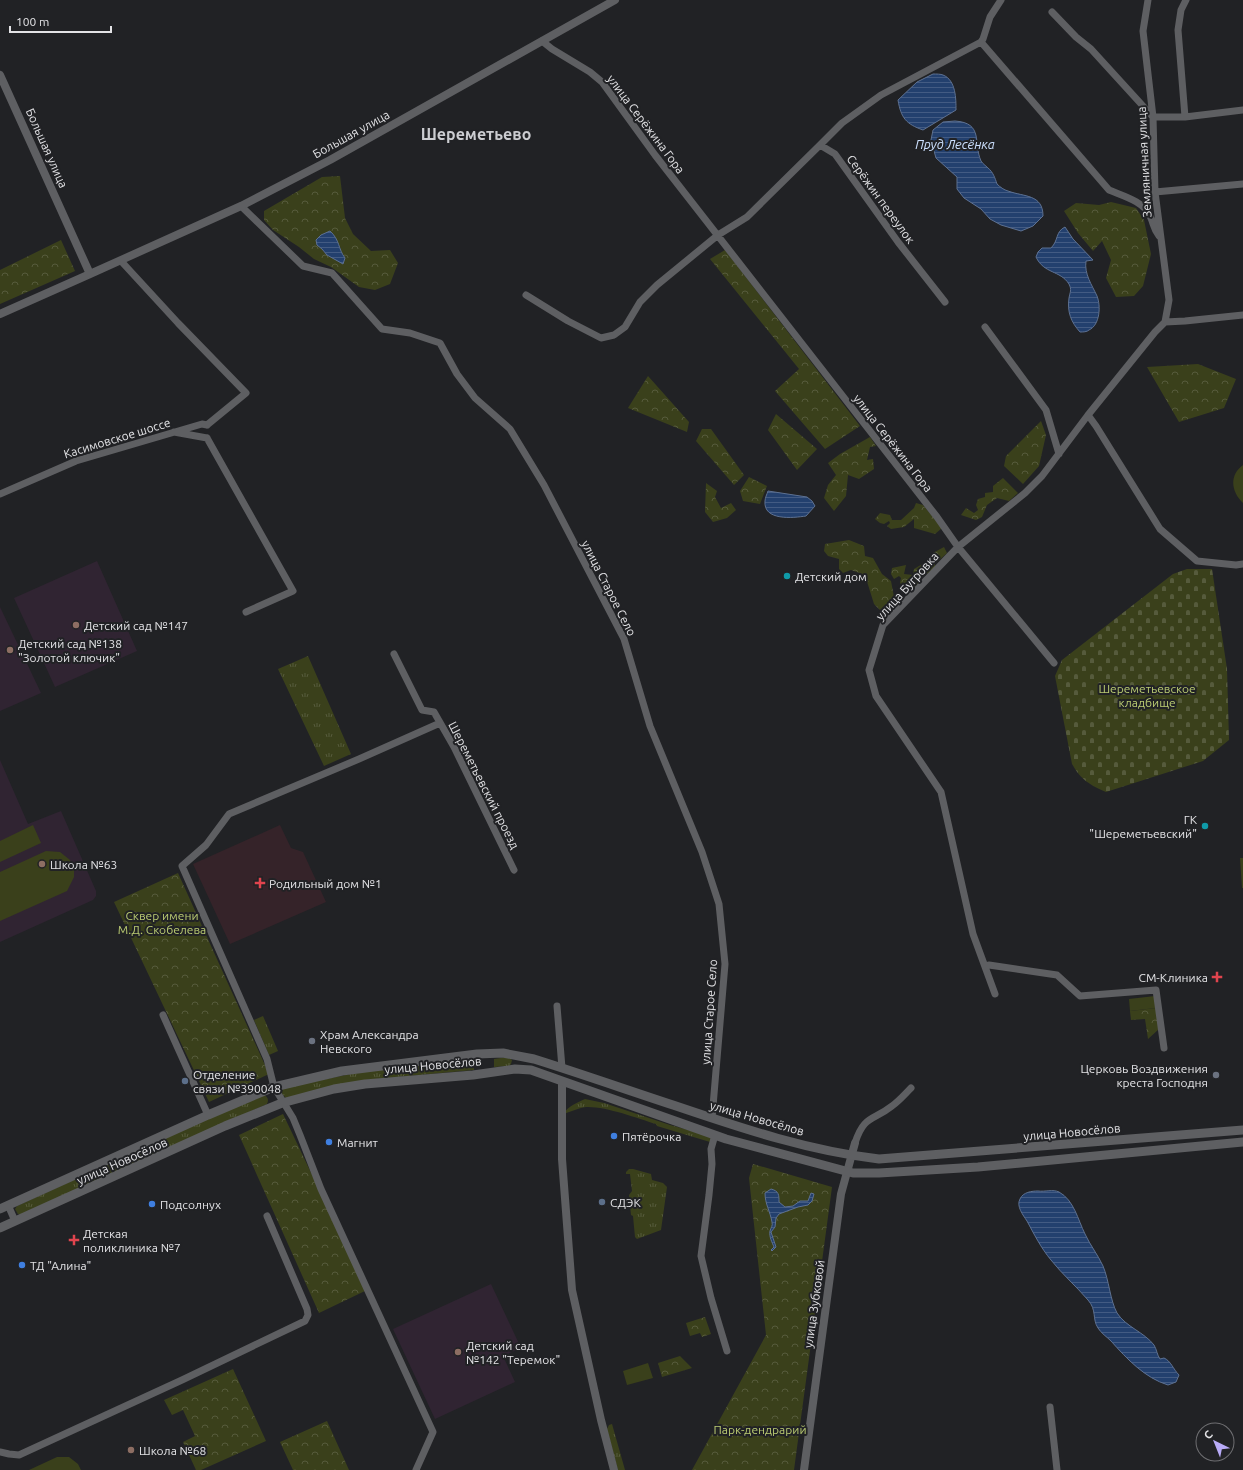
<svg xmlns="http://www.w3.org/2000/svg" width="1243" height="1470" font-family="Ubuntu,sans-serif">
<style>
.education{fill:#302432}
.medical{fill:#352329}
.grass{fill:url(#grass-tufts)}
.forest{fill:url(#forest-crowns);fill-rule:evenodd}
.cemetery{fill:url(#cemetery-stones)}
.garden{fill:#3a401b}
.water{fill:url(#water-rules);stroke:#5d7192}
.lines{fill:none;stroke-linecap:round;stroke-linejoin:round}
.minor{stroke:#5e5f62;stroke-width:7}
.tertiary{stroke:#5e5f62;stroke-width:8}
.secondary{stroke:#5e5f62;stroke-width:9}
.culture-dot{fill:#0f9aa8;stroke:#212225;stroke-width:1.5}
.education-dot{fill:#8d6e63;stroke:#212225;stroke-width:1.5}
.health-dot{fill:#e0444e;stroke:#212225;stroke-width:1.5}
.worship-dot{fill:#6b7280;stroke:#212225;stroke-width:1.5}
.service-dot{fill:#5c6f8a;stroke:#212225;stroke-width:1.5}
.shop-dot{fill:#3f7fe0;stroke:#212225;stroke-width:1.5}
.labels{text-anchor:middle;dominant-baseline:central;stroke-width:4;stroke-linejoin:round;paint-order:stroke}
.street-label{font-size:12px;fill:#e3e3e6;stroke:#212225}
.poi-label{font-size:12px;fill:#e3e3e6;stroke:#212225;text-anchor:start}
.park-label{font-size:12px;fill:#bacb72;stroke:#212225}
.water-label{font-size:13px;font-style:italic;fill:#cce0fe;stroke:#212225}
.district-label{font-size:16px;font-weight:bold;fill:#cccdd1;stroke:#212225}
</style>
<defs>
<pattern id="grass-tufts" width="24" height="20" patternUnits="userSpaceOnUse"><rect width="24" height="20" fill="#3a401b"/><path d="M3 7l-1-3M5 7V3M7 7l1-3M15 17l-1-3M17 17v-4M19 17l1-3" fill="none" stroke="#565b3c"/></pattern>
<pattern id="forest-crowns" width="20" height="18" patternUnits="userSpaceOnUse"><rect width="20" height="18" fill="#3a401b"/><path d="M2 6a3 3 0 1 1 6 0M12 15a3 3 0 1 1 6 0" fill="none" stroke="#565b3c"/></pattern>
<pattern id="cemetery-stones" width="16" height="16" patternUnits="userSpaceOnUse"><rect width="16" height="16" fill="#3a401b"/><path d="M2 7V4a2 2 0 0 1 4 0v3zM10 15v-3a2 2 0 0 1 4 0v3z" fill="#565b3c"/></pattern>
<pattern id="water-rules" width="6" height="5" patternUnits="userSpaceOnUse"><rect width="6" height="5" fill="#23406e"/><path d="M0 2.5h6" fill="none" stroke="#435b83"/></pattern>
</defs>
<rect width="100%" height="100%" fill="#212225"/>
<path class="education" d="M97,561L137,651L55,687L14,598Z
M0,607L41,693L0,711Z
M0,760L28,824L61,811L96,891V896L93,900L0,942Z
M491,1284L521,1348L503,1356L515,1382L435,1419L393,1329Z"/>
<path class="medical" d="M280,825L291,848L303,852L326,902L230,944L193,864Z"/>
<path class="grass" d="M308,656L351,754L324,766L278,669Z
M263,1016L278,1051L269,1055L254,1020Z
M508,1057L512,1060L511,1064L509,1066L494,1067V1059Z
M470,1060L474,1066V1070L365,1080L286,1098L282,1094L283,1088L365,1071Z
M263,1095C268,1096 269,1100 267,1104L21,1215L18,1214L15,1209L17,1206L211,1117Z
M585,1099L604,1103L670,1125L710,1136L711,1139L710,1142L657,1126L656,1124C637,1118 605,1106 586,1107C578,1108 570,1112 563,1114C569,1106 576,1103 585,1099Z
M629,1169H633L651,1174L652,1180L663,1183L667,1187L661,1230L637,1239L635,1237L633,1216L631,1215L629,1195L632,1191L630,1174H626V1172Z
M612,1424L625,1470H618L607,1429L609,1425Z"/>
<path class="forest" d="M340,176L345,218L353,234L371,251L390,250L398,263L390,284L375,290L359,287L331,267L314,259L299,247L273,230L264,220V211L322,177ZM340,246L341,252L345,258C335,258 327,259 322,249Z
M1111,202L1136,208L1144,220L1151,254L1143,286L1134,296L1116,297L1106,278L1111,260L1102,241L1093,251L1078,233L1064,211L1076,203L1099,205Z
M61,240L75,271L0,304V270Z
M725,250L860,426L825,449L775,391L799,369L710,259Z
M1198,364L1236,379L1224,408L1179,422L1147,367Z
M648,376L689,422L687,432L628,408Z
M776,414L817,449L797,470L768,430Z
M1041,421L1046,435L1039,466L1023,484L1004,466L1006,456Z
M702,429H711L744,475L734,485L696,441Z
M870,437L876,446L870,447L867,460L873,459L874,469L859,479L848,475L846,496L834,511L824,498L828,485L836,475L828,463L840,454Z
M749,477L767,486L760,504L743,501L740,491Z
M1003,478L1018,493L1009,501L997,498L987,505L982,517L976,520L961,515L966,508L974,513L978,510L976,505L978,499L985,497V493L993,492V486Z
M706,483L717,491L715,497L721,508L731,503L736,510L727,518L713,522L705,512Z
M916,503L923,505L942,528L935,534L914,528V519L904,527L891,529L887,526L890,523L889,521L884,524L880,523L875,519L880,513L890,515L892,520H901L914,508Z
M849,540L864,546L865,556L873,558L882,574L891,581L894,597L880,610L874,604L865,575L851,570L843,573L839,569V559L828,556L824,551L825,544Z
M944,547L947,553L935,564V568L919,579L918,584L913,589H905L900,583L901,578L899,576L894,579L891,574L892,568L906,565L904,574L913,575L914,569L924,563L933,553Z
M178,873L269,1074L209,1102L114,902Z
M1156,1008L1159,1029L1148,1039L1145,1019L1131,1020L1130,1011Z
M283,1114L367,1290L319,1313L239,1135Z
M753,1164L832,1187L794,1470H692L766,1335L749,1178Z
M705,1317L711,1334L702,1337L700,1333L690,1336L686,1323Z
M680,1356L692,1368L662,1377L658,1363Z
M233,1369L266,1441L201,1470H196L183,1442L195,1436L183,1410L172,1415L164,1400Z
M327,1421L349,1470H293L280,1442Z"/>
<path class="cemetery" d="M1187,569H1212L1227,669L1229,740L1203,761L1106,792C1090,785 1081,780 1072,764L1055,676L1062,660L1173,574Z"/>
<path class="garden" d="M1243,465V503C1231,492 1229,475 1243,465Z
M33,825L41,843L0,862V841Z
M46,851L60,852L70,860L74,869V877L67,891L0,921V872Z
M1240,858H1243V888H1242Z
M1155,996L1156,1008L1130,1011L1129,999Z
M648,1363L653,1378L627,1385L623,1371Z
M57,1457H69L78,1464L81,1470H29Z"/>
<path class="water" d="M933,74C936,74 941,74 943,75C956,80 956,99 956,110L923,130C906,124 901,118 898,100L917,82Z
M955,121C984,123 973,143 981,161C983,164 985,165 988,168C993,172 995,178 997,184C1000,187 1004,190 1008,191C1024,197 1043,194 1043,216L1033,226L1021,231L1001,225L990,219L981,209L964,198L957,189V177L936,158L931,140L933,130L943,122Z
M1065,227L1073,239L1093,260L1086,261C1084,274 1092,285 1097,296C1101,306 1100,325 1089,330C1087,332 1083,332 1080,332C1071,322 1067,312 1069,298C1070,292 1072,290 1069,284C1060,270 1044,274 1036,257L1038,252L1042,248H1051C1059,240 1055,232 1065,227Z
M330,231C340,240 338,249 345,258L343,264L327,255L322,249L317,245L316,240L321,235Z
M768,491L807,497L812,501L815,506L806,516C793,518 763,521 765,501C765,498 767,494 768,491Z
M771,1189C779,1191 779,1195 779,1202L785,1207L793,1206L800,1201H808L811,1193L814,1194L812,1201L808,1205L798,1207L779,1214L776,1218L775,1227L771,1232L776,1247L772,1251L771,1250L774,1247C772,1242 769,1237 770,1231C771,1227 773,1226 772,1222C770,1211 765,1204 765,1193Z
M1038,1191C1045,1192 1053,1189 1059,1192C1074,1200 1078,1220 1085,1234C1090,1245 1098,1255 1103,1266C1109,1280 1110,1300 1117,1313C1126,1327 1144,1332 1154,1345C1157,1350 1157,1355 1160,1359L1164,1358C1171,1361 1173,1369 1179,1375L1176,1382L1168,1385C1145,1378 1127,1359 1111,1341C1107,1337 1101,1333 1098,1328C1092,1319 1097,1310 1088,1300C1076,1286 1062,1274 1051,1260C1041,1248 1034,1234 1027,1221C1023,1215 1016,1206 1020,1199C1023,1192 1032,1191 1038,1191Z"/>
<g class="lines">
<path class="minor" d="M1052,12L1076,37L1091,49L1153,117H1185L1243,110
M542,41L552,49L590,72L602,82L655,155L937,517L958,547L1054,663
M981,42L1109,190C1123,196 1143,201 1150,216C1154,224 1153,228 1159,236
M1185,117L1178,30L1181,10L1186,0
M820,145L842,123L881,95L981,42L983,39L990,17L1001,0
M1155,192L1243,184
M241,206L303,266L332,273L382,329L410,333L440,343L457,374L475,398L510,429L544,485L624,639L650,726L702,852L719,904L725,964L712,1118
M121,261L178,323L246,393L207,425
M526,295L568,321L601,338L614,335L625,327L640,302L657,285L718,235L747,217L820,145L835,154L898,242L945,302
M1165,322L1185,321L1243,315
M985,327L1046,410L1059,454
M1088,415L1096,426L1160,529L1197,561L1236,565L1243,564
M174,432L207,438
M207,438L293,591L246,612
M0,494L76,461L202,424L207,425
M394,654L422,710L434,712L454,747L514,870
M989,965L1057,975L1080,996L1156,990L1164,1048
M995,994L973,934L941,792L876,696L869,670L883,625L958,547L1025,493L1042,476L1088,415L1155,332L1165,322L1169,300L1155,192L1153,117L1143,31L1148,0
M557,1006L562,1068
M163,1015L208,1115
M715,1135L711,1149L712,1164L709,1195L701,1256L711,1298L727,1351
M855,1143C864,1115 873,1121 892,1106C899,1101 905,1094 911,1088
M8,1205L15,1221
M1050,1407L1057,1470
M0,1452L9,1454L19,1455L182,1380L305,1321L308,1315L307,1309L267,1216
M416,1470L433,1432L321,1189L300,1135L293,1118L274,1087L267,1059L182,866L206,845L229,814L359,759L440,723"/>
<path class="tertiary" d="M0,75L90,274
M0,314L90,274L241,206L330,160L615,0
M562,1082V1159L572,1290L601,1420L614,1470
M804,1470L841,1194L855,1143"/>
<path class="secondary" d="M0,1209L208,1115L274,1087L342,1071L477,1054L503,1053L534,1059C582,1074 630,1091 679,1107C744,1129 810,1151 879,1159L1243,1130
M0,1228L225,1126L282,1103L334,1089L365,1084L473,1075L515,1069L531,1070L726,1139L853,1173H879L978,1167L1243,1142"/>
</g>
<g class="culture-dot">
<circle cx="787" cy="576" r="4"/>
<circle cx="1205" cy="826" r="4"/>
</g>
<g class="education-dot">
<circle cx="76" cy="625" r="4"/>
<circle cx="10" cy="650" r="4"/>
<circle cx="42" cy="864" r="4"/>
<circle cx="458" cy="1352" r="4"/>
<circle cx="131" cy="1450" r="4"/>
</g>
<g class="health-dot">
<path d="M258 877h4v4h4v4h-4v4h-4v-4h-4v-4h4z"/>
<path d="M1215 971h4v4h4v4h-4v4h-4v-4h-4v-4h4z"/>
<path d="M72 1234h4v4h4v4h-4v4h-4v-4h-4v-4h4z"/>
</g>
<g class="worship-dot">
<circle cx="312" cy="1041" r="4"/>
<circle cx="1216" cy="1075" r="4"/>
</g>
<g class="service-dot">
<circle cx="185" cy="1081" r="4"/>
<circle cx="602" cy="1202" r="4"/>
</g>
<g class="shop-dot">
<circle cx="614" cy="1136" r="4"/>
<circle cx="329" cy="1142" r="4"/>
<circle cx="152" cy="1204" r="4"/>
<circle cx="22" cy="1265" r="4"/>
</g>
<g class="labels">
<g class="street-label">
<text transform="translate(646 124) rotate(53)">улица Серёжина Гора</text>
<text transform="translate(351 134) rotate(-29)">Большая улица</text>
<text transform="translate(47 148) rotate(66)">Большая улица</text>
<text transform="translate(1144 162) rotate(-93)">Земляничная улица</text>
<text transform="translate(881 199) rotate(54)">Серёжин переулок</text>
<text transform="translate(117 438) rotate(-17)">Касимовское шоссе</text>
<text transform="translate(893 443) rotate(52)">улица Серёжина Гора</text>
<text transform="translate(907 586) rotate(-48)">улица Бугровка</text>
<text transform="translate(609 588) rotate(63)">улица Старое Село</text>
<text transform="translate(484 785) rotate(63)">Шереметьевский проезд</text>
<text transform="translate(709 1012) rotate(-86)">улица Старое Село</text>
<text transform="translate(433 1065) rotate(-5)">улица Новосёлов</text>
<text transform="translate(757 1118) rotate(16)">улица Новосёлов</text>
<text transform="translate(1072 1132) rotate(-5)">улица Новосёлов</text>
<text transform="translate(122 1161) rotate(-24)">улица Новосёлов</text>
<text transform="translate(814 1304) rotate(-82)">улица Зубковой</text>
</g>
<g class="poi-label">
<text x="795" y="576">Детский дом</text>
<text x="84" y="625">Детский сад №147</text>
<text x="18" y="643">Детский сад №138<tspan x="18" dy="14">"Золотой ключик"</tspan></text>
<text x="1197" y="819" text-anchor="end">ГК<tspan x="1197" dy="14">"Шереметьевский"</tspan></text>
<text x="50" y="864">Школа №63</text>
<text x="269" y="883">Родильный дом №1</text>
<text x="1208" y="977" text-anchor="end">СМ-Клиника</text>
<text x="320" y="1034">Храм Александра<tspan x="320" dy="14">Невского</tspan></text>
<text x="1208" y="1068" text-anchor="end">Церковь Воздвижения<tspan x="1208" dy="14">креста Господня</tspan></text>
<text x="193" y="1074">Отделение<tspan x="193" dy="14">связи №390048</tspan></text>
<text x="622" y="1136">Пятёрочка</text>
<text x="337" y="1142">Магнит</text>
<text x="610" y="1202">СДЭК</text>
<text x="160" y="1204">Подсолнух</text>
<text x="83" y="1233">Детская<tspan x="83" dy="14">поликлиника №7</tspan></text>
<text x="30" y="1265">ТД "Алина"</text>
<text x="466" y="1345">Детский сад<tspan x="466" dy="14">№142 "Теремок"</tspan></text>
<text x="139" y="1450">Школа №68</text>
</g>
<g class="park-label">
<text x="1147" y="688">Шереметьевское<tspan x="1147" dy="14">кладбище</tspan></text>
<text x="162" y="915">Сквер имени<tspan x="162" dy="14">М.Д. Скобелева</tspan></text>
<text x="760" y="1429">Парк-дендрарий</text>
</g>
<g class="water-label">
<text x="955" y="144">Пруд Лесёнка</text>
</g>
<g class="district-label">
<text x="476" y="134">Шереметьево</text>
</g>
</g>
<g transform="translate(1215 1442) rotate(317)"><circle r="19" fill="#212225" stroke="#6f6f72"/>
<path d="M0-3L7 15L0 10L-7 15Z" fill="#b8abf7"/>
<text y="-6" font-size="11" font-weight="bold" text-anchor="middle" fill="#e3e3e6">С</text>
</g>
<path d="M10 26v6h101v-6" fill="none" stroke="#e3e3e6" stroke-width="2"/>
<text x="16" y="26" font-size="12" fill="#e3e3e6" stroke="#212225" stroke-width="3" paint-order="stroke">100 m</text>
</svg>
